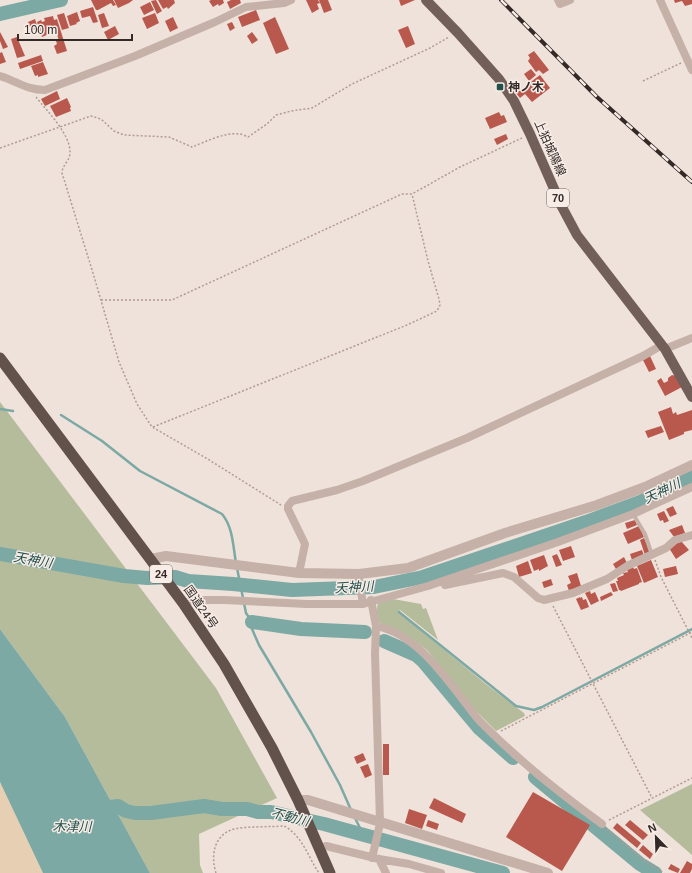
<svg xmlns="http://www.w3.org/2000/svg" width="692" height="873" font-family="Arial,'Noto Sans JP',sans-serif">
<style>
.green{fill:#b5bc9c}
.sand{fill:#e7cfb4}
.water{fill:#7ca9a4}
.lines{fill:none;stroke-linecap:round;stroke-linejoin:round}
.stream{stroke:#7ca9a4;stroke-width:2.5}
.river{stroke:#7ca9a4;stroke-width:14}
.building{fill:#b9594e}
.path{stroke:#b19b92;stroke-width:1.5;stroke-dasharray:2 2;stroke-linecap:butt}
.service{stroke:#c5b1a8;stroke-width:4}
.minor{stroke:#c5b1a8;stroke-width:8}
.tertiary{stroke:#c5b1a8;stroke-width:10}
.primary{stroke:#735f5a;stroke-width:10}
.trunk{stroke:#63514c;stroke-width:11}
.rail-casing{stroke:#332927;stroke-width:4}
.rail{stroke:#f7ede6;stroke-width:2.5;stroke-dasharray:8;stroke-linecap:butt}
.poi-dot{fill:#21504d;stroke:#f7ede6;stroke-width:1.5}
.labels{text-anchor:middle;dominant-baseline:central;stroke-width:3;stroke-linejoin:round;paint-order:stroke}
.shield{fill:#f7ede6;stroke:#6e6460;stroke-width:1}
.shield-label{font-size:11px;font-weight:bold;fill:#332927}
.poi-label{font-size:12px;font-weight:bold;fill:#332927;stroke:#f7ede6;text-anchor:start}
.street-label{font-size:12px;fill:#332927;stroke:#f7ede6}
.water-label{font-size:13px;font-style:italic;fill:#21504d;stroke:#f7ede6}
</style>
<rect width="100%" height="100%" fill="#efe2da"/>
<path class="green" d="M0,402L216,688L277,798L199,834L200,865L203,873H150L65,717L0,629Z
M393,599L421,604L423,609L426,608L438,640L400,610L398,612L487,685L524,713L525,716L496,731L474,709L428,651L411,638L379,622C376,616 376,607 379,602Z
M692,784V855L640,810Z"/>
<path class="sand" d="M0,782L43,873H0Z"/>
<path class="water" d="M0,629L65,717L150,873H43L0,782Z"/>
<g class="lines">
<path class="stream" d="M0,409L13,411
M61,415L102,441L140,471L222,514C233,527 233,546 236,563
M237,568L246,613L252,622V629L259,645L311,732L340,785L351,810
M374,587L377,589
M399,612L516,706L534,710L542,707L692,629
M355,818L364,836"/>
<path class="river" d="M0,14L61,0
M0,554L124,576L147,578L175,577L188,581L233,584L292,590L374,587L423,577L586,522L640,502L692,477
M252,622L301,629L365,632
M384,641L416,655L423,661L479,728L513,758
M535,777L640,864L655,873
M95,809L118,806L126,811L135,813H151L204,806L222,809H247L258,812H271L324,824L503,873"/>
</g>
<path class="building" d="M91,0H113L116,5L113,6L111,3L98,10H96Z
M114,0H133L129,3L118,8Z
M156,0L162,11L157,14L151,1Z
M158,0H174L175,3L168,9L167,7L163,9Z
M211,0H223L224,3L219,6L218,4L213,7L209,1Z
M231,0H240L241,3L230,9L227,2Z
M306,0H318L320,3L317,4L319,9L312,13Z
M319,0H328L332,10L324,13Z
M399,0H415L401,6Z
M674,0H692V4L685,6L682,1L675,3Z
M150,2L154,10L144,15L140,7Z
M93,7L98,22L93,23L90,16L82,18L80,11Z
M256,10L260,20L242,27L238,17Z
M77,12L80,21L76,23L77,24L70,26L67,16Z
M64,13L69,28L62,30L57,15Z
M104,13L109,26L102,28L98,15Z
M155,13L159,23L147,29L142,18Z
M53,16L54,20L57,19L67,51L57,54L54,46L57,44L56,41H59L56,31L42,37L37,22L41,20L42,22L45,21L44,18Z
M173,17L178,28L170,32L165,21Z
M275,17L289,49L276,54L263,23Z
M35,19L38,28L31,31L28,22Z
M232,22L235,28L230,31L227,24Z
M115,26L119,34L108,40L104,32Z
M408,26L415,44L406,48L398,30Z
M0,32L8,47L3,49L0,41Z
M252,32L258,40L252,44L247,36Z
M17,37L25,56L17,58L11,39Z
M534,51L549,70L543,74L539,70L536,72L528,61L530,58L528,55Z
M2,52L6,62L0,64V53Z
M41,55L43,61L20,69L18,63Z
M43,62L48,74L38,77V75L35,76L31,66Z
M531,69L536,75L529,81L524,74Z
M540,75L550,88L532,102L525,94L520,98L516,93Z
M57,91L60,99L45,106L41,99Z
M67,98L71,107L70,108L71,111L56,117L50,106Z
M499,112L501,116L504,115L507,122L490,129L485,118Z
M506,134L508,139L497,145L494,139Z
M650,356L656,369L649,372L643,360Z
M672,375L676,376L682,387L665,396L657,381L661,378L664,383L668,381V378Z
M671,407L673,414L676,412L677,415L692,410V430L684,432V434L669,440L658,412Z
M661,426L664,432L648,438L645,431Z
M673,506L677,514L670,517L666,509Z
M664,511L669,521L664,523L663,520L660,521L657,514Z
M635,520L637,525L627,529L625,523Z
M682,525L685,533L674,537L669,530Z
M639,526L644,537L628,544L623,533Z
M644,538L651,553L645,555L640,540Z
M681,541L689,550L676,559L669,548Z
M571,546L575,557L563,561L559,550Z
M642,550L644,556L632,560L630,554Z
M557,554L562,565L556,567L552,556Z
M544,555L548,566L539,571V569L534,571L530,560Z
M624,557L627,563L616,569L613,564Z
M651,560L658,577L644,583L637,566Z
M528,561L532,573L519,577L516,566Z
M676,566L678,574L665,577L663,569Z
M633,567L634,569L637,568L642,582L639,583V584L621,591L620,590H619L616,581H618L617,578L624,575L623,573L628,572L627,570Z
M577,573L581,586L569,591L567,585L571,583L568,576Z
M551,579L553,585L544,588L542,582Z
M615,583L618,591L613,592L610,584Z
M590,591L591,594L595,592L599,601L591,605L585,593Z
M611,592L613,595L601,601L600,597Z
M580,597V598L582,597L583,600L586,599L589,607L581,610L576,599Z
M383,744H389V775H383Z
M363,753L366,760L357,764L354,757Z
M368,764L372,775L365,778L360,767Z
M533,792L590,825L562,871L506,837Z
M434,798L466,814L462,823L429,808Z
M409,809L427,815L422,829L405,823Z
M428,820L439,824L437,830L426,826Z
M630,820L648,835L643,840L625,825Z
M617,823L641,843L637,848L613,828Z
M643,845L653,854L650,859L639,850Z
M687,861L692,864V869L690,873H680Z
M671,864L680,869L678,873L668,869Z"/>
<g class="lines">
<path class="path" d="M643,81L681,63
M36,97C47,111 71,135 70,153C70,161 62,165 62,173L93,273L119,362L137,404L152,427L206,458L281,505
M0,148L91,116L101,119L114,131L124,135L169,137L192,147C205,142 225,132 239,134C242,134 246,136 248,137L267,124L276,115L291,111L312,108L352,84L430,48L449,37
M101,300H172L402,194H412L460,167L522,138
M153,427L407,325L437,311L440,305L439,299L428,261L412,194
M655,560L661,577L692,638
M553,606L652,798
M501,731L692,632
M609,820L692,778
M607,829L641,858L664,873
M216,873C211,857 213,837 231,830C240,826 273,827 284,826C302,835 308,857 319,873"/>
<path class="service" d="M633,514L645,534L652,555"/>
<path class="minor" d="M558,0L560,4L570,0
M660,0L692,70
M0,76C17,81 26,90 45,90L135,56L215,22L246,7L284,3L291,0
M665,349L692,338
M299,573L305,544L288,509V506L292,501L337,490L363,481L467,438L643,356L662,345
M359,579L363,604
M445,585L503,573L514,577L538,598L544,600L573,593L607,579L627,566L666,548L675,540L692,535
M371,600L376,626L375,654L380,822
M183,603L194,600H224L307,604H363L428,586L558,542L633,514L692,487
M376,626C420,634 451,686 477,718C483,725 490,731 496,737C529,769 565,797 602,824
M319,848L326,846L379,859L409,864L441,873
M372,858L379,828
M379,859L386,873"/>
<path class="tertiary" d="M151,559L166,556L299,573L359,574L408,568L505,533L597,505L645,487L692,465
M298,800H308L548,873"/>
<path class="primary" d="M426,0L458,33L499,79L514,101L530,134L562,207L577,235L665,349L692,397"/>
<path class="trunk" d="M0,358L183,603L224,664L272,748L298,800L330,873"/>
<defs>
<path id="rail" d="M501,0L597,97L692,182"/>
</defs>
<use href="#rail" class="rail-casing"/>
<use href="#rail" class="rail"/>
</g>
<rect class="poi-dot" x="496" y="83" width="8" height="8" rx="2"/>
<g class="labels">
<g class="shield">
<rect x="547" y="189" width="22" height="18" rx="3"/>
<rect x="150" y="565" width="22" height="18" rx="3"/>
</g>
<g class="shield-label">
<text x="558" y="198">70</text>
<text x="161" y="574">24</text>
</g>
<g class="poi-label">
<text x="508" y="87">神ノ木</text>
</g>
<g class="street-label">
<text transform="translate(550 148) rotate(66)">上狛城陽線</text>
<text transform="translate(201 607) rotate(55)">国道24号</text>
</g>
<g class="water-label">
<text transform="translate(662 491) rotate(-26)">天神川</text>
<text transform="translate(33 560) rotate(10)">天神川</text>
<text transform="translate(354 587) rotate(-3)">天神川</text>
<text transform="translate(290 817) rotate(14)">不動川</text>
<text x="72" y="826">木津川</text>
</g>
</g>
<g transform="translate(656 837) rotate(337)" stroke="#f7ede6" stroke-width="3" paint-order="stroke">
<path d="M0-3L7 15L0 10L-7 15Z" fill="#332927"/>
<text y="-6" font-size="11" font-weight="bold" text-anchor="middle" fill="#332927">N</text>
</g>
<path d="M18 34v6h114v-6" fill="none" stroke="#332927" stroke-width="2"/>
<text x="24" y="34" font-size="12" fill="#332927" stroke="#f7ede6" stroke-width="3" paint-order="stroke">100 m</text>
</svg>
